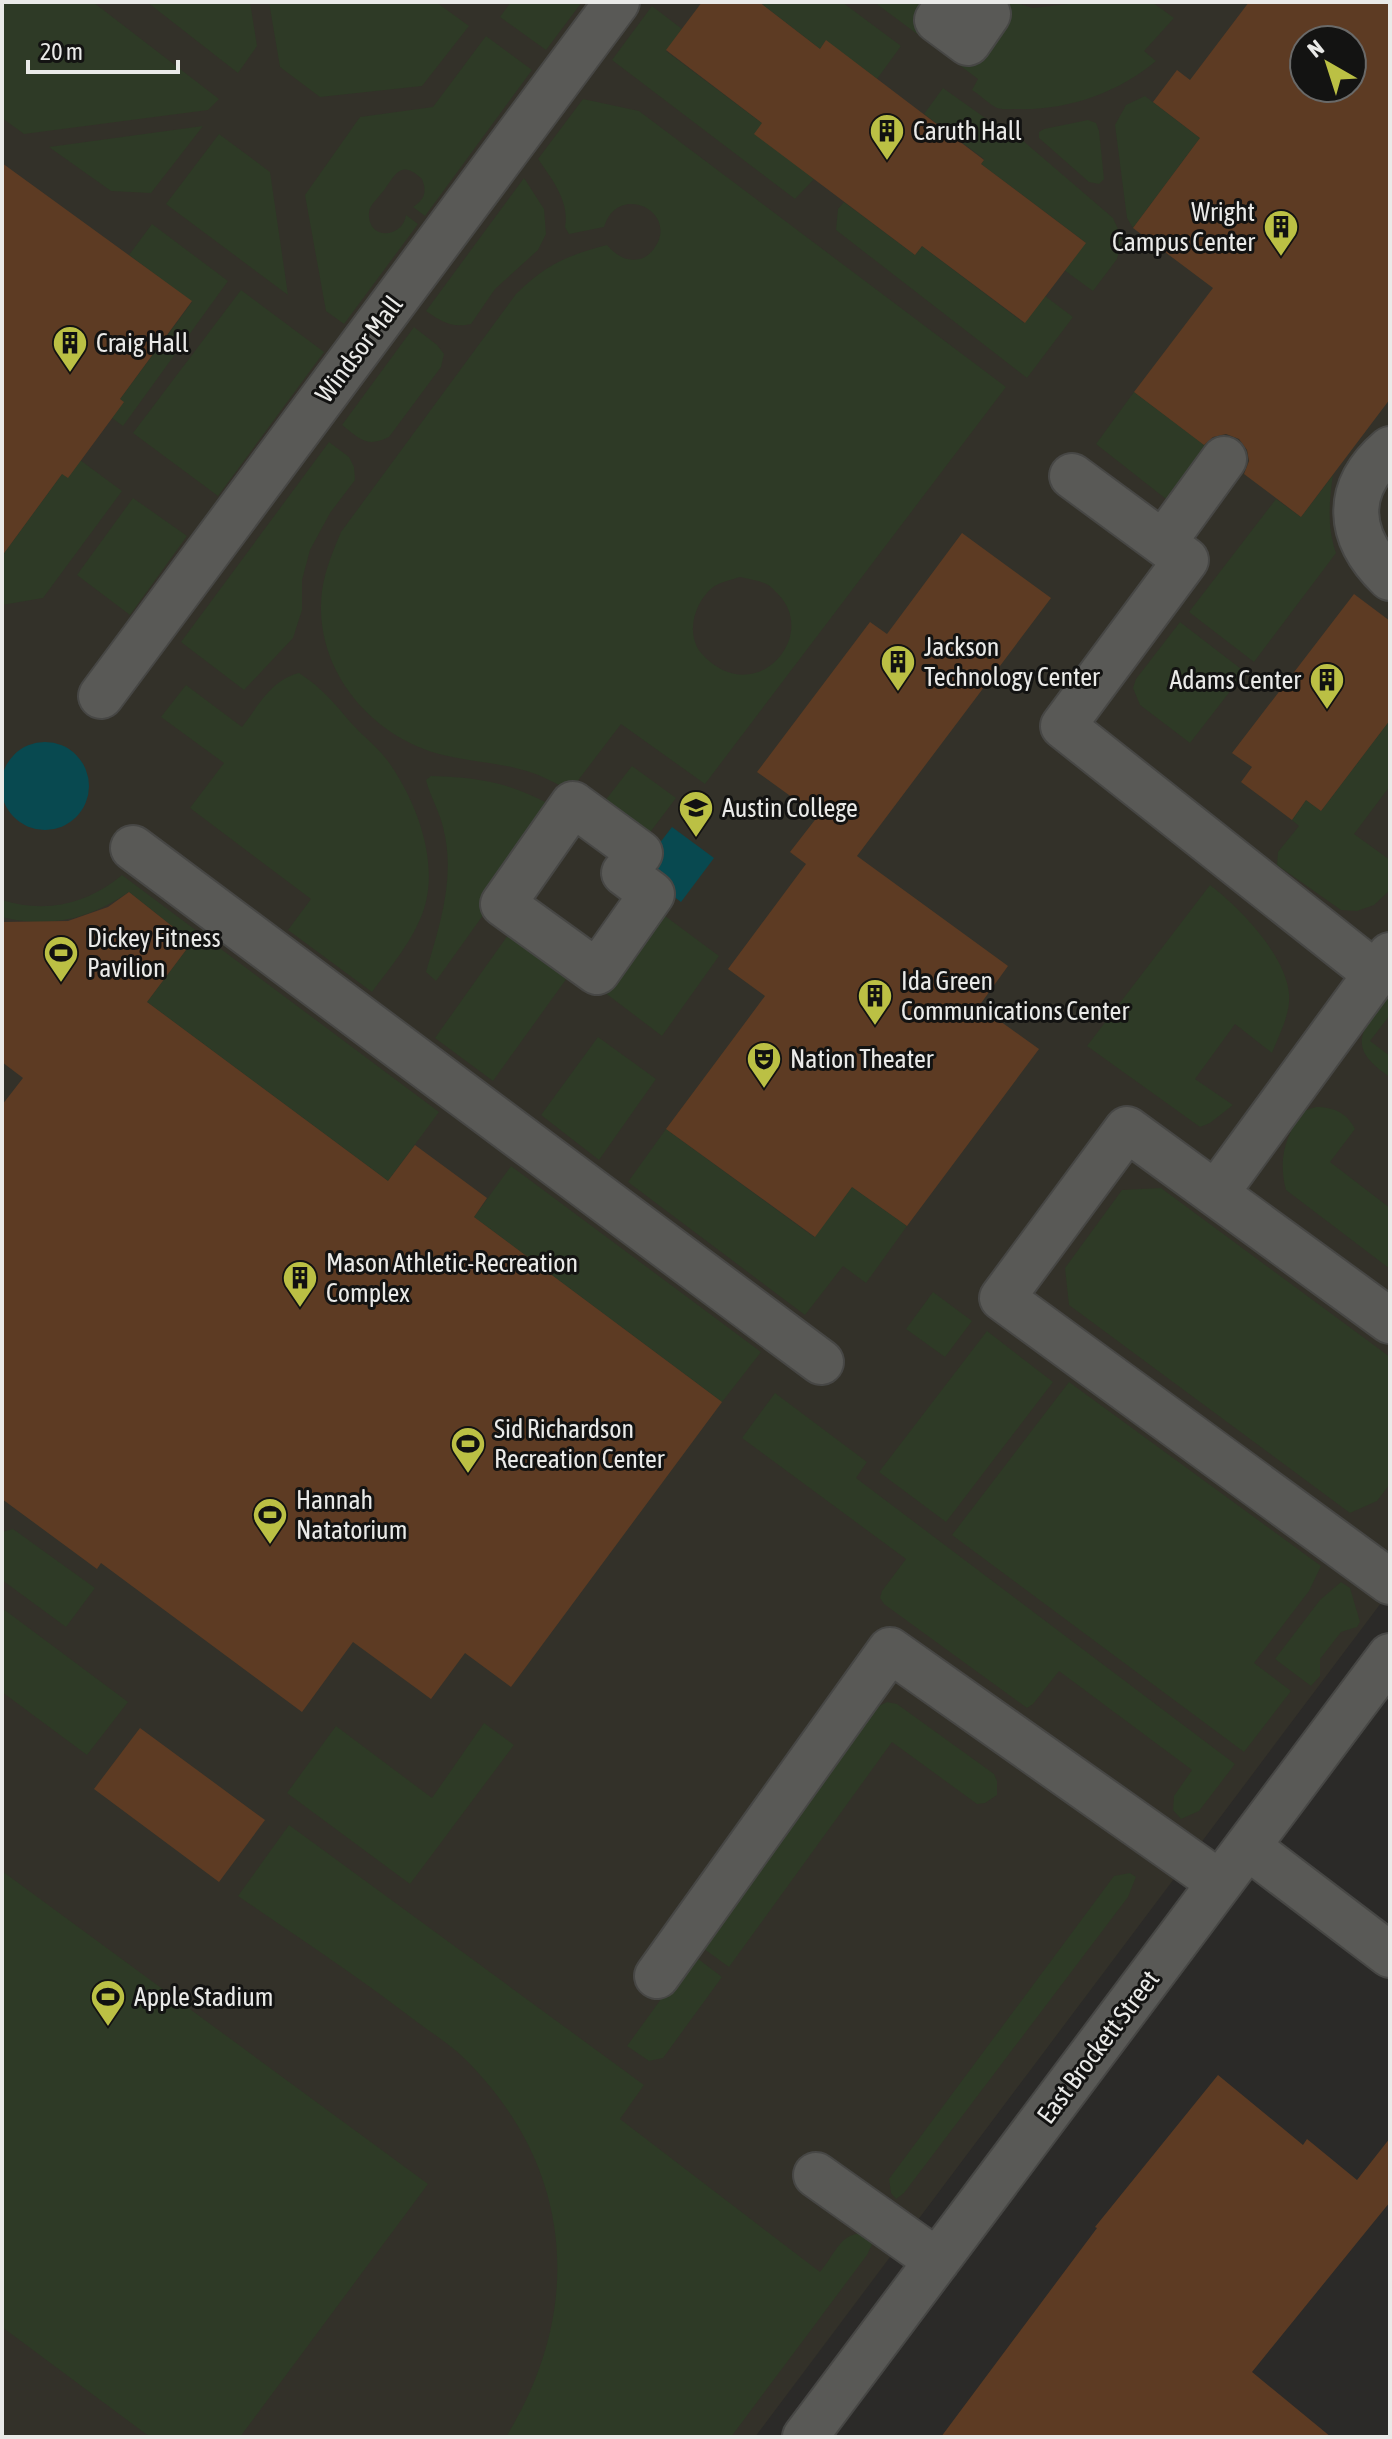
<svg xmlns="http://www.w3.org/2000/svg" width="1392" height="2439" font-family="'Asap Condensed',sans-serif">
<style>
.built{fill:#333129;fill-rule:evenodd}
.green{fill:#2e3a26;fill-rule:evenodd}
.water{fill:#084950}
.building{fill:#5d3b23;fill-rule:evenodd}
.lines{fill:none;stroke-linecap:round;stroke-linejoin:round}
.minor-casing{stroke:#474745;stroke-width:48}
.minor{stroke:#595956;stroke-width:44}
.labels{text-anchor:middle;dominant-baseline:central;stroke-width:6;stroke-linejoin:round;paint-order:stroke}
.poi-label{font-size:26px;fill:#eaeae8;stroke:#131312;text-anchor:start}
.street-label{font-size:26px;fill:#eaeae8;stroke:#131312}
</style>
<rect width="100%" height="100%" fill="#2b2a28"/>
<path class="built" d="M2,2H1390V1591L755,2437H2ZM1304,40H1352V88H1304Z"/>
<path class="green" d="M2,2H93L219,99L208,110L24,134L2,118Z
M147,2H250L257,46L238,73Z
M269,2H436L469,26L422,86L320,97L280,67Z
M511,2H582L546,50L500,17Z
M759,2H842L901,46L877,79L826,41L820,49Z
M874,2H949L944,28L932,45Z
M985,2H1013L1033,8L1085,2H1152L1174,18L1144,51L1156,61C1118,93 1066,111 1016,109C1011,109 1003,110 997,108C989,104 980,95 972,90L978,79L946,55Z
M652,6L682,29L666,51L762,123L814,179L795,199L612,60Z
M486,36L532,70L425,216L413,207C425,199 427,192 422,179C398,156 394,180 380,195C374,203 368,206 369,217C371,241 403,237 406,215L418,224L344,324L326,311L305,195L360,117L433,107Z
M943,88L988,120L1008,128L1113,218L1122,238L1117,259L1093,291L1064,270L1085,242L981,164L984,159L924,114Z
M1145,96L1200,138L1133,228L1127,218L1115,125L1126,105Z
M583,99L639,111L1006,387L705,784L621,724L570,791C554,782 537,773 519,769C490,761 458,761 429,751C363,728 313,663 322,591C325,570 333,551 341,532L516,294C545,265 568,255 607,245C616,255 625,262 640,259C648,257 654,250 658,242C673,208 617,184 604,227L569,234L565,227C570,202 552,179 538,159ZM740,577C748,579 757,580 764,583C770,585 774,590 778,594C820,637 754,711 702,654C685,635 694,603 712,588C719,582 731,580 740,577Z
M1088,120L1096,123L1099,131L1104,179L1099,184L1089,182L1039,138V132L1044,129Z
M203,126L151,193L111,191L49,147Z
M219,134L270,172L288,295L166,204Z
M524,178L544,209L546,234L538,250L495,289L471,324C451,328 442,322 426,311Z
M844,202L915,255L922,246L1024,323L1045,296L1073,317L1027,378L836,230L838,209Z
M152,224L228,281L123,426L112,418L123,402L120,399L192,302L129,255Z
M241,290L324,352L218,496L133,433Z
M414,327L437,345L444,354L441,367L389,437C366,448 360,439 342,425Z
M1134,392L1206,446L1166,499L1096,444Z
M329,442L349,457L354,467L355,480L330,513L310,550L302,580V610L293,638L244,690L181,642Z
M80,460L122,491L43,598L2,605V556L62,474Z
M1333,475C1329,503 1327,526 1336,553L1254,662L1189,612L1276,499L1301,517Z
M133,498L187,536L130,615L77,575Z
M1180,622L1245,672L1190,743L1140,705L1133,688L1136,679Z
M299,673C321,687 335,704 352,724C364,737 380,749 390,764C417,803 439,862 424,909C413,941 392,965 372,992L288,930L311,899L190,808L224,763L161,717L186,685L242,727C259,705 271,680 299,673Z
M1390,720V786L1354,834L1390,860V890L1374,905L1357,911L1341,910L1277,865L1278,852L1299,826L1292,820L1306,800L1321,811Z
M632,766L676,798L645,839L601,806Z
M431,776C487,778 509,783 559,809L436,981L426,972C440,924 456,877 443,827C439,810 430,796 426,780Z
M122,875L439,1112L388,1181L147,1002L192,942L129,892C90,919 48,929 2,917V900C46,914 87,904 122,875Z
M1210,885C1239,907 1286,955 1289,994C1291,1013 1279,1035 1272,1053L1235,1024L1195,1079L1233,1105L1210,1123L1200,1127L1087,1046Z
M661,913L719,956L662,1036L604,992Z
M513,928L572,971L493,1081L435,1038Z
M1390,993V1015L1370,1041L1390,1056V1077C1343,1046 1363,1029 1390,993Z
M598,1037L656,1079L599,1160L541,1115Z
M1316,1107C1334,1107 1347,1113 1355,1129L1330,1162L1390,1208V1269L1286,1190C1278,1159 1285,1137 1303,1111Z
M666,1129L814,1237L852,1187L907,1226L866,1283L843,1266L805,1315L628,1182Z
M511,1166L761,1352L722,1402L474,1217Z
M1161,1188L1390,1357V1484L1377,1501L1350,1513L1069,1305L1065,1268L1122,1190Z
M933,1292L972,1321L945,1357L906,1329Z
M987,1331L1053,1382L946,1522L879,1472Z
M1069,1382L1321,1566L1309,1591L1254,1663L1291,1691L1244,1752L952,1535Z
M775,1393L867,1462L856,1478L1235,1764L1199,1811L1181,1819L1173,1810L1174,1796L1192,1770L1059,1671L1033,1704L1027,1708L884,1604L880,1598L882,1591L906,1559L742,1438Z
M13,1529L95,1588L66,1627L2,1580V1532Z
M1341,1582L1350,1588L1360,1622L1357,1627L1341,1632L1320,1659V1676L1311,1686L1275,1659L1320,1600Z
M2,1608L128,1702L87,1755L2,1692Z
M887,1702L897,1704L994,1774L997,1781V1795L985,1803L977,1804L892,1742L729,1967L700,1946L877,1707Z
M484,1723L514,1745L410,1884L287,1793L336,1726L432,1798Z
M289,1825L644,2085L620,2119L820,2272C837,2252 844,2223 875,2238L867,2255L731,2437H506C585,2309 574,2167 465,2059C451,2045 433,2034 417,2022C359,1977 298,1937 238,1896Z
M2,1871L428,2184L240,2437H150L2,2327Z
M1130,1873L1136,1877L1128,1897L904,2193L896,2199L891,2193L889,2179L1114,1876Z
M693,1955L722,1977L663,2058L649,2061L627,2046Z"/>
<path class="water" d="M1 786a44 44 0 1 1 88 0a44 44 0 1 1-88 0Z
M672,827L714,858L681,902L639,870Z"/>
<path class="building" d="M702,2H759L820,49L826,40L984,160L981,164L1086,243L1025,323L922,246L915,255L754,134L762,123L666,50Z
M1249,2H1390V399L1301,517L1244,474L1249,461L1247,450L1239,439L1226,434L1213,437L1204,445L1134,392L1213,288L1133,228L1200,138L1153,102L1177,70L1190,80ZM1304,40H1352V88H1304Z
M2,163L192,301L120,399L124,402L68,478L62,474L2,556Z
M962,533L1051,598L857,856L1008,966L979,1006L1039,1049L907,1226L852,1187L815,1237L666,1129L765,996L728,969L806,864L790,852L818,816L757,772L870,622L887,634Z
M1354,594L1390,621V720L1321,811L1306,800L1292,820L1241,782L1252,767L1232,753Z
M129,892L192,942L147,1002L388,1181L415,1145L487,1198L474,1217L722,1402L511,1687L465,1653L431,1699L353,1642L302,1712L101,1563L97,1569L2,1499V1105L23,1078L2,1062V922L68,921L108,907Z
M140,1728L265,1820L219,1882L94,1789Z
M1218,2075L1303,2145L1307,2139L1357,2180L1390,2138V2202L1252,2372L1331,2437H941L1097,2228L1095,2227Z"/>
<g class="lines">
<defs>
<path id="minor" d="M950,2L937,20L968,43L988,14L971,2
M1390,449C1343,489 1347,537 1390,578
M1072,476L1186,560L1063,726L1376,974
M1163,543L1224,459
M101,696L617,2
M573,804L640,853L624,873L652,894L597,972L503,904Z
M133,848L821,1362
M1216,1193L1390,955
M1390,1321L1127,1129L1002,1298L1390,1582
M1248,1847L1390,1955
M657,1976L890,1650L1220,1883
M816,2175L937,2261
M805,2437L1390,1656"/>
</defs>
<use href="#minor" class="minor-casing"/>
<use href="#minor" class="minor"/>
</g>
<defs>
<symbol id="building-pin" viewBox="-11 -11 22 30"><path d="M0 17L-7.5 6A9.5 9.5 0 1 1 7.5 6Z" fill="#bbc044" stroke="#131312"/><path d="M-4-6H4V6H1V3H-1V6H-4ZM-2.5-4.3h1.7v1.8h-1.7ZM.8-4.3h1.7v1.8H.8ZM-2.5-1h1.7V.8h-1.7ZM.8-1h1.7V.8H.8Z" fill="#111"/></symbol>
<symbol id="university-pin" viewBox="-11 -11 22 30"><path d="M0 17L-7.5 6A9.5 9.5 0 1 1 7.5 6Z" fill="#bbc044" stroke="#131312"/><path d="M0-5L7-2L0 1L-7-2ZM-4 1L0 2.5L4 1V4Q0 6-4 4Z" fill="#111"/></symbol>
<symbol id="stadium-pin" viewBox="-11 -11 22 30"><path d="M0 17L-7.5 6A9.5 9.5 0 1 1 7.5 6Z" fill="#bbc044" stroke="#131312"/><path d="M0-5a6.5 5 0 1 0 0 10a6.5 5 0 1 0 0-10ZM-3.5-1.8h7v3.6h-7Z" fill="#111"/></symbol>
<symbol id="theatre-pin" viewBox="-11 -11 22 30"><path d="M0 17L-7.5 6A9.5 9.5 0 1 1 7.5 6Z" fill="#bbc044" stroke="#131312"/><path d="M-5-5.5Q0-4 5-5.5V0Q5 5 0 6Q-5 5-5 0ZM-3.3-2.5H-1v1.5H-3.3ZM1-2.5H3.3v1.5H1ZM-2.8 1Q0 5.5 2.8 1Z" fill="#111"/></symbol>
</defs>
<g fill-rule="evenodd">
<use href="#building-pin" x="867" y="111" width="40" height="54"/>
<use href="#building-pin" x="1261" y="207" width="40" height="54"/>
<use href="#building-pin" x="50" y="323" width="40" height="54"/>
<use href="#building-pin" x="878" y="642" width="40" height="54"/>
<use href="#building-pin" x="1307" y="660" width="40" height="54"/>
<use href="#university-pin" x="676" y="788" width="40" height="54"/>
<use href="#stadium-pin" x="41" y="933" width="40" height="54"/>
<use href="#building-pin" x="855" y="976" width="40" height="54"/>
<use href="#theatre-pin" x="744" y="1039" width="40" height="54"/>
<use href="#building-pin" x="280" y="1258" width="40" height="54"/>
<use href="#stadium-pin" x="448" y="1424" width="40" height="54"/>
<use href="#stadium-pin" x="250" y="1495" width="40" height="54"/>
<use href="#stadium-pin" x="88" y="1977" width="40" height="54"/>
</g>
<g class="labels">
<g class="poi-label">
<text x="913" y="131">Caruth Hall</text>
<text x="1255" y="212" text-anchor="end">Wright<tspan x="1255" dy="30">Campus Center</tspan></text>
<text x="96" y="343">Craig Hall</text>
<text x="924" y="647">Jackson<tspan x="924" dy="30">Technology Center</tspan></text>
<text x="1301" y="680" text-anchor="end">Adams Center</text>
<text x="722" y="808">Austin College</text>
<text x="87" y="938">Dickey Fitness<tspan x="87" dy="30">Pavilion</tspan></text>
<text x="901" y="981">Ida Green<tspan x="901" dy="30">Communications Center</tspan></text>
<text x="790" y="1059">Nation Theater</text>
<text x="326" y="1263">Mason Athletic-Recreation<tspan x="326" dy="30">Complex</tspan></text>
<text x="494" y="1429">Sid Richardson<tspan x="494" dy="30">Recreation Center</tspan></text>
<text x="296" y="1500">Hannah<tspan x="296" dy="30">Natatorium</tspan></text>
<text x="134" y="1997">Apple Stadium</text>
</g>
<g class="street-label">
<text transform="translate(359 349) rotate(-53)">Windsor Mall</text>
<text transform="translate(1098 2047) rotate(-53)">East Brockett Street</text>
</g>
</g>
<rect width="1392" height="2439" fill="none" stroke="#eaeae8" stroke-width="8"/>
<g transform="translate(1328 64) rotate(321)"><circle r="38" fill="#131312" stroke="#696968" stroke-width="2"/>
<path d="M0-6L14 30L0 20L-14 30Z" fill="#bbc044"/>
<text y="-12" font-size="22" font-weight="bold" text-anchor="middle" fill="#eaeae8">N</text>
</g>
<path d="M28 60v12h150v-12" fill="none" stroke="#eaeae8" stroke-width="4"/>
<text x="40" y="60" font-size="24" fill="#eaeae8" stroke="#131312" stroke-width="6" paint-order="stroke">20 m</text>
</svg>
